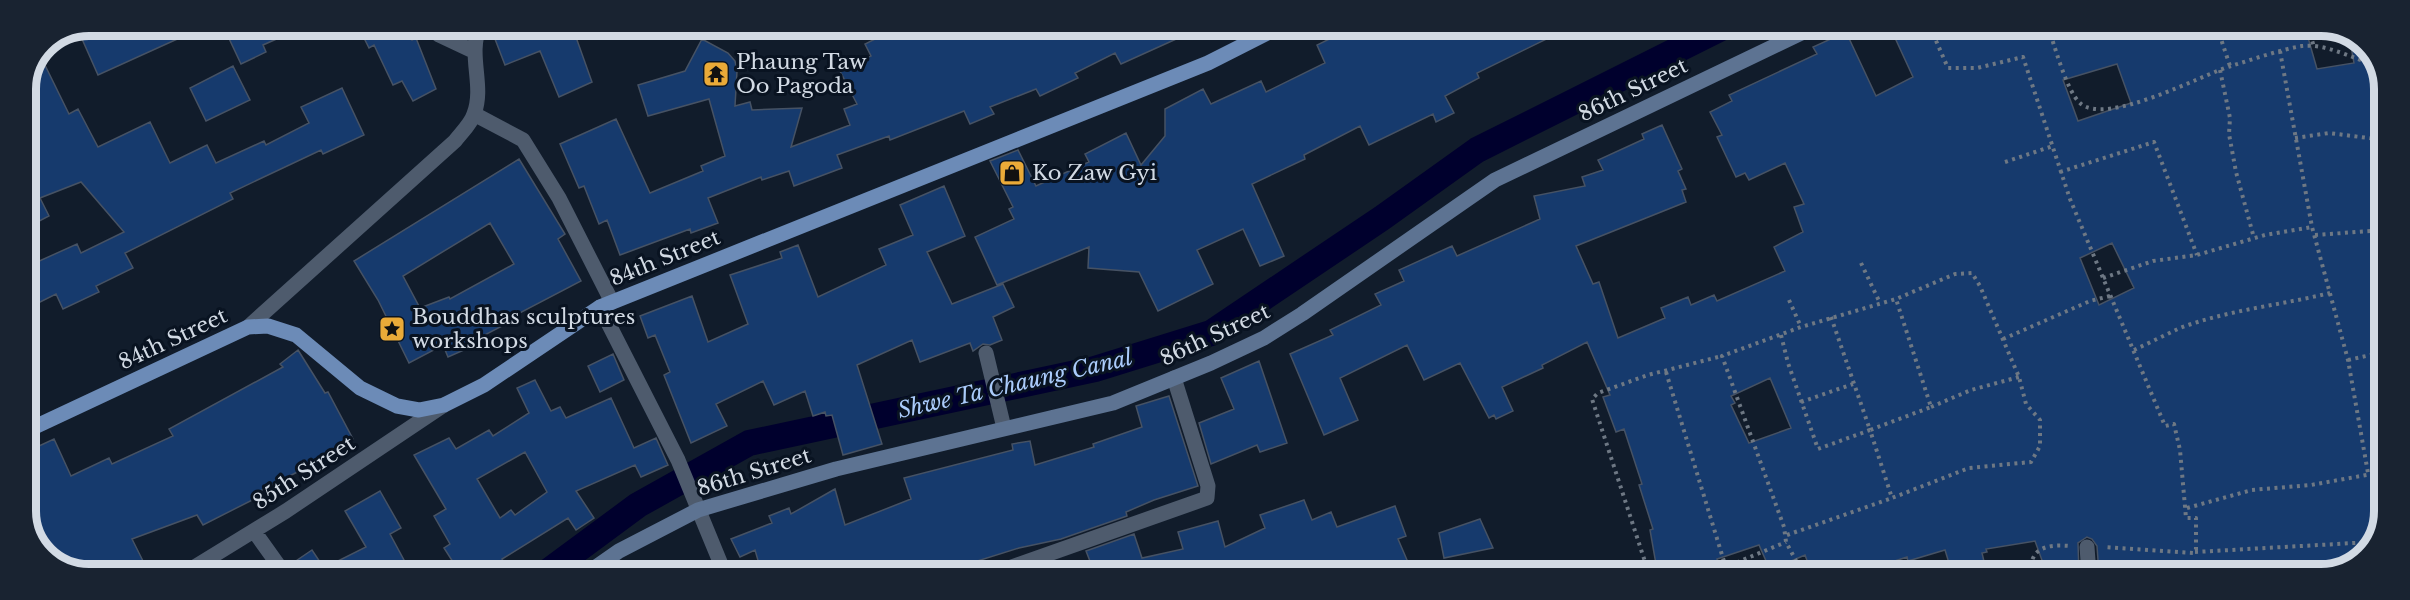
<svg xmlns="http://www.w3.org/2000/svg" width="2410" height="600" font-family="'Libre Baskerville',serif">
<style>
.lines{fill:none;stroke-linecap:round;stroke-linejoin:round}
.canal{stroke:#00002d;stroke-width:26}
.building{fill:#163a6d;stroke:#465264;stroke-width:1.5;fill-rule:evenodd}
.path{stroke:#6e7884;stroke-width:4;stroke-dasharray:3 4.5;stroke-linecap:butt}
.street{stroke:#4e5b6d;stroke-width:15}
.secondary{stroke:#5d7392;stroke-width:15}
.primary{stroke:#6c8bb7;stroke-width:15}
.labels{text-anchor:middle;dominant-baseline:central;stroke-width:6;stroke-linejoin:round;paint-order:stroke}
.poi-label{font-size:21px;fill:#d2dae4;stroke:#091321;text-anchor:start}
.street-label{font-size:21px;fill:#d2dae4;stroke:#091321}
.water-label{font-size:22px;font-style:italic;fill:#aacbfb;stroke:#091321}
.rim{fill:none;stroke:#d2dae4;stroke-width:8}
</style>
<rect width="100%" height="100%" fill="#111c2b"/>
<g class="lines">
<path class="canal" d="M546,573L638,505L749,443L1095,369L1211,333L1382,218L1477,150L1725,26"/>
</g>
<path class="building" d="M89,26H206L98,75L78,30Z
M239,26H306L263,45L266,52L241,64L226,32Z
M358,26H413L406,29L412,40L416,38L436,89L413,101L402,81L393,85L374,45L369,48Z
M490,26H572L592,82L559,97L540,51L505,65Z
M901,26H1205L1121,64L1115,53L1075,73L1078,78L1040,96L1036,89L990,107L994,114L970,124L964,111L890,140L889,136L837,155L842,168L794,186L789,171L762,180L761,177L708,198L718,223L691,233L690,229L620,255L607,220L599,224L584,186L579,188L560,144L616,119L650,193L703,171L701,166L725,156L709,99L648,116L638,85L685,71L702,39L728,53L735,61L737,71L735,106L750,102L752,110L802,108L791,147L850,125L844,109L857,104L840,71L871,56L865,44Z
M1356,26H1573L1477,73L1479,78L1445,96L1454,113L1436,122L1433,114L1369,145L1360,126L1304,155L1305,159L1252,184L1284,256L1260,266L1243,229L1197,250L1213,284L1158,311L1139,272L1088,268L1089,247L997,285L975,237L1014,219L1009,209L1013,207L990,161L1018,150L1036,186L1089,162L1085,154L1126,133L1141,165L1165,136V109L1203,89L1211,104L1261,81L1266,92L1325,63L1317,45Z
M1890,27H2305L2317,69L2354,63L2349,35L2369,47L2384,87L2383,367H2379L2380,374H2378L2383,406V454L2378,455L2383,492V524L2360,561L2322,574H2099L2097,546L2092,539L2087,537L2078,543L2079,574H2047L2035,541L1986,549L1987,552L1982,553L1987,574H1958L1955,561L1949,563L1945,550L1908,561L1907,557L1855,574H1812L1805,555L1770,570L1759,545L1717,559L1718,563L1657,570L1650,530L1653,529L1639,485L1642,484L1624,429L1616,432L1603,397L1610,395L1587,342L1542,365L1543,368L1502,387L1513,411L1496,419L1494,415L1489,418L1460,363L1424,380L1407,345L1340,378L1358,420L1324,435L1290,354L1333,335L1330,330L1381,305L1375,294L1404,281L1399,270L1452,246L1457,256L1540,219L1534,196L1585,186L1582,177L1603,170L1598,160L1644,139L1642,134L1662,125L1682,169L1678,171L1686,189L1682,190L1686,202L1576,246L1593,284L1599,282L1618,338L1665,318L1661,308L1688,297L1691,305L1714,295L1717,301L1785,271L1774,247L1803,232L1794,207L1804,204L1785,163L1749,180L1745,173L1736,177L1717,137L1722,135L1710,112L1732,101L1729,95L1817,54L1813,47L1846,32L1876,96L1913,77ZM2117,64L2131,103L2078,121L2063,80ZM2112,243L2134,288L2099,305L2080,258ZM1770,378L1791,428L1749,443L1731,405L1735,403L1731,396Z
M40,55L69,114L78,109L98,147L150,122L170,163L207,145L216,163L264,141L266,145L309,123L301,107L342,88L364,135L323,154L321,150L230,193L233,199L125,253L133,268L96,286L99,292L63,309L56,294L26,309V267L77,244L81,253L124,232L81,182L40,198L49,216L26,228V88Z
M233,66L250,100L206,121L190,88Z
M519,159L565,234L558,239L581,281L508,319L510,322L469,343L471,347L448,357L443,345L409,363L378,300L354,261ZM490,223L514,264L450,299L449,297L420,308L403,276Z
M944,186L965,236L927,252L952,304L1003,284L1014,307L993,317L1002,340L990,345L983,344L973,351L970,343L920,362L912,340L857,365L882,444L843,455L832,415L826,416L825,412L813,416L805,391L774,405L763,381L716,404L727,426L691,443L664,375L670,372L655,335L648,338L640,316L692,296L708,342L748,324L730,275L782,258L780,252L798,245L818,297L886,265L879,249L913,235L900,205Z
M298,350L325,393L328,392L353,439L314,460L315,463L258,492L260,496L203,525L197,515L132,539L149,573H76L41,553L26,519V452L54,439L71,476L109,458L112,464L173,436L169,429L283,367L280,364Z
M613,354L624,380L600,392L588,366Z
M1259,361L1287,443L1260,452L1257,445L1211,464L1199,423L1234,409L1221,378Z
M535,380L551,411L560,407L566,418L611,398L634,448L656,438L668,465L641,477L635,465L576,491L594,518L576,530L568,518L502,559L507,567L496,573H460L444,548L450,544L434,516L446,509L414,455L449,438L456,449L489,430L493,436L529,413L517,388ZM525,452L547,492L515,515L511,510L500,518L477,479Z
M1169,396L1198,486L1154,500L1126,512L1127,516L1061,539L1019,548L936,574H856L852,562L815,574H762L755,550L740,557L731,539L772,523L769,516L789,508L791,514L835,489L845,525L911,499L904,478L1013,450L1012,444L1030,441L1035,465L1094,447L1093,444L1142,427L1136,406Z
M380,491L401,528L390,534L411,573H294L290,565L312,550L324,568L366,547L345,511Z
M1304,500L1312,520L1331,512L1337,527L1395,506L1406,536L1398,539L1413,574H1095L1086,551L1134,534L1142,558L1183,549L1178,532L1218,521L1225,547L1265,528L1260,515Z
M1480,519L1493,548L1444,558L1439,533Z"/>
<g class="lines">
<path class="path" d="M1930,27L1948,68H1977L2023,57L2070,199L2165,426L2174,424L2180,450L2186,518H2196V549L2194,553L2104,547
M2048,27C2055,46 2066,90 2080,103C2106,127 2201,75 2231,66C2254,59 2279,50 2302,46C2325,43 2355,59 2377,66
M2217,27L2230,66
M2308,27L2314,47
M2280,51L2312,227L2348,360L2368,473
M2220,70L2230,118L2229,134L2236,172L2254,238
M2295,138L2329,133L2384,140
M2005,162L2053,146
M2060,172L2154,142L2197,255
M2315,235L2384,230
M1861,263L1880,303
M2103,278L2153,261L2197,255L2265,235L2312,227
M1789,300L1801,327L1722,356L1784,527L1786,542L1803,574
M1831,317L1870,430L1931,407L1896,299
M1781,335L1788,363L1818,449L1870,430L1892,498L1969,468L2031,462L2040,446V420L2026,404L2019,377L1980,286L1972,273L1955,274L1896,299L1801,327
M2003,339L2090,301L2110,296
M2134,350C2149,343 2165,335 2180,328C2228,310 2281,305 2330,293
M2348,360L2384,352
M1666,372L1726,568
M1801,402L1853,384
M1931,407L1971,390L2019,377
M2187,508L2252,490L2311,485L2383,472
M1787,535L1892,498
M2195,552L2372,542
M1649,574L1592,399L1598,393L1648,375L1722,356
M1709,574L1786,542
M2031,574C2029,548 2046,544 2070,546"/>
<path class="street" d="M427,26L439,35L473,51
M474,114L523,140L559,198L612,302
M600,307L678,460L725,574
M248,327L455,141C461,133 471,124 474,114C485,85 467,55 480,26
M986,353L1004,428
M254,531L284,573
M2087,547L2089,574
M185,573L286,511L444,405
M992,574L1207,498L1208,486L1174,378"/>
<path class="secondary" d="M586,574L619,551L698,510L836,469L1113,403L1211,363L1264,338L1302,314L1495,180L1816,26"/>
<path class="primary" d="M26,431L248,327L268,326L296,335L360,388L397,406L419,410L444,405L484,385L600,307L1208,63L1281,26"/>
</g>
<defs>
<symbol id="temple-square" viewBox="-11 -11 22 22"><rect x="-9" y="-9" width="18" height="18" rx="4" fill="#eaaa38" stroke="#091321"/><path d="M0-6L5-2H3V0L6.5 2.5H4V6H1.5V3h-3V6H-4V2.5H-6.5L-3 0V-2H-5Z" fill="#111"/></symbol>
<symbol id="shop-square" viewBox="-11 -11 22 22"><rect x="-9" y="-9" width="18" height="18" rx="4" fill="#eaaa38" stroke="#091321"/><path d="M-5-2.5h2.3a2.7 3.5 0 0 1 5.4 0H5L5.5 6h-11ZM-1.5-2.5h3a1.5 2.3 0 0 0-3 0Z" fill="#111"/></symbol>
<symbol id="sight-square" viewBox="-11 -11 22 22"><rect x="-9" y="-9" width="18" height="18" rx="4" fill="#eaaa38" stroke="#091321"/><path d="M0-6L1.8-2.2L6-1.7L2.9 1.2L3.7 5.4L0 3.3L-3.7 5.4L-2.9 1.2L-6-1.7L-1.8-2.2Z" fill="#111"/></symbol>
</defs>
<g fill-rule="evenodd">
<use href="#temple-square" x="701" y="59" width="30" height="30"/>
<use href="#shop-square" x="997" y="158" width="30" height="30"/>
<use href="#sight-square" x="377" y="314" width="30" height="30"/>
</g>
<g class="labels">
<g class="poi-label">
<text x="736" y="62">Phaung Taw<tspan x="736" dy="24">Oo Pagoda</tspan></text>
<text x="1032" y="173">Ko Zaw Gyi</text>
<text x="412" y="317">Bouddhas sculptures<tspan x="412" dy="24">workshops</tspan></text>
</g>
<g class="street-label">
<text transform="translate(1633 90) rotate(-26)">86th Street</text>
<text transform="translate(665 258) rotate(-22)">84th Street</text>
<text transform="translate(1215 335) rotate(-25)">86th Street</text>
<text transform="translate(173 339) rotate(-25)">84th Street</text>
<text transform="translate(754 472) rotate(-17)">86th Street</text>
<text transform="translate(304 473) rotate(-33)">85th Street</text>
</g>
<g class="water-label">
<text transform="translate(1015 384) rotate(-13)">Shwe Ta Chaung Canal</text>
</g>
</g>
<path d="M0 0H2410V600H0ZM89 36H2321A53 53 0 0 1 2374 89V511A53 53 0 0 1 2321 564H89A53 53 0 0 1 36 511V89A53 53 0 0 1 89 36Z" fill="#192331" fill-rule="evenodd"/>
<path class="rim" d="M89 36H2321A53 53 0 0 1 2374 89V511A53 53 0 0 1 2321 564H89A53 53 0 0 1 36 511V89A53 53 0 0 1 89 36Z"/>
</svg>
